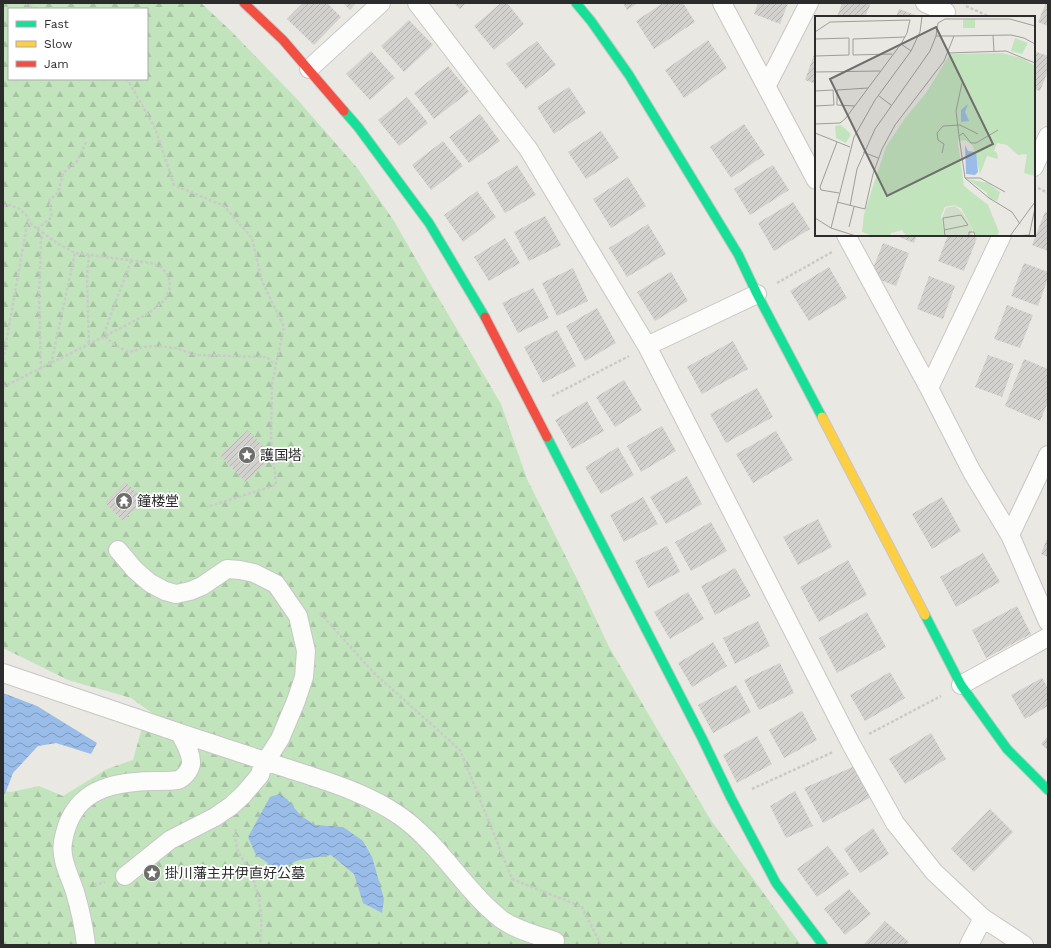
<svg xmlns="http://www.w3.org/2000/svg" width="1051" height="948" font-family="'Work Sans','Noto Sans JP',sans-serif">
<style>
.forest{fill:url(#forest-firs);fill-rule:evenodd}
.water{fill:url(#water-waves)}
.building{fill:url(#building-hatch)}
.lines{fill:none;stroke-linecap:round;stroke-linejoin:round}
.street-casing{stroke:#c7c6c6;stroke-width:20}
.fast-casing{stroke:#c7c6c6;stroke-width:11}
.slow-casing{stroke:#c7c6c6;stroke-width:11}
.jam-casing{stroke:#c7c6c6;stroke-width:11}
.path{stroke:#cacac9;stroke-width:2.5;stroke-dasharray:3 2;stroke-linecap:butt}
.street{stroke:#fcfcfb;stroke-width:18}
.fast{stroke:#16e098;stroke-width:9}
.slow{stroke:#ffcf43;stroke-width:9}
.jam{stroke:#f24e42;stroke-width:9}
.labels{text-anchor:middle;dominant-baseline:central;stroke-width:3.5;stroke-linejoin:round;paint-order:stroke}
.poi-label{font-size:14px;fill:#2c2c2c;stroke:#fff;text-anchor:start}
.inset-road{fill:none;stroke:#9e9d99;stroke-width:1}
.view{fill:#6e6e6c;fill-opacity:0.15;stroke:#6e6e6c;stroke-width:2}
.inset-edge{fill:none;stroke:#2c2c2c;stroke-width:2}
</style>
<defs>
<pattern id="forest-firs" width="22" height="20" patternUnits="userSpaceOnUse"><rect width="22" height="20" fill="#c1e4bc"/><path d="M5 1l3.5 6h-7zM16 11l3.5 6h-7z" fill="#a6c4a2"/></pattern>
<pattern id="water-waves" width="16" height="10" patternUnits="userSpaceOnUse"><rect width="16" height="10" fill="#99bce8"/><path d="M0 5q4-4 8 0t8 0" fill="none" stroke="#7d99bc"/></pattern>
<pattern id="building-hatch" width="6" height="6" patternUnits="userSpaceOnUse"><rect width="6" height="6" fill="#d3d1cd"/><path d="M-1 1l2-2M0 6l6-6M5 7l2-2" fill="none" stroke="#b5b4b0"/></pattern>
</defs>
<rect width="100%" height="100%" fill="#eae8e2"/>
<path class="forest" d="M3,3H201L231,31L296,98L358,169L394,221L428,280L501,404L527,479L576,577L609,647L710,819L801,945H3V791L11,792L39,786L63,796L107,769L133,760L143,724L179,732L131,698L68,680L3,648ZM9,9H147V79H9Z"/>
<path class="water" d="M3,693L37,706L97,743L91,754L56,743L38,746L13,773L5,794L3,793Z
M279,794L287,799L301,816L315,825L343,827L363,841L372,857L384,899L382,913L363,903L354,874L331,855L299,860L277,869L256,855L248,837L270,797Z"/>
<path class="building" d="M303,3H327L341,17L314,45L287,19Z
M343,3H356L350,10Z
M454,3H466L460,9Z
M501,3H507L524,24L494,50L474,26Z
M623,3H638L627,10Z
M663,3H683L695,22L654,49L636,21Z
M758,3H788L780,24L754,14Z
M842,3H871L865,17H837Z
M1046,3H1048V26L1038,22Z
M899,9L921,17H896Z
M409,20L433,45L404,72L381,46Z
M708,40L727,68L684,98L665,70Z
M537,41L556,65L526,89L506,64Z
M816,49V84L805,80Z
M371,51L395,78L370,100L346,74Z
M1034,51L1048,56V71L1040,91L1034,89Z
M448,66L469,92L434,119L414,93Z
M569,87L586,113L554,134L537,107Z
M407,97L428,123L399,146L378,120Z
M480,114L500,141L469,163L449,137Z
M744,124L765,155L731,178L710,147Z
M601,131L619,158L586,179L568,152Z
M443,141L463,166L431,190L412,165Z
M517,165L536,195L505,213L487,183Z
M773,165L789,190L750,215L734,189Z
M628,177L646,206L611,228L593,199Z
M477,191L496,217L463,242L444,215Z
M793,202L810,229L774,251L758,223Z
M1045,212L1048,213V251L1032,245Z
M545,216L561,245L529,261L514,232Z
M648,224L666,254L627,277L609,248Z
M894,235H917L914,243Z
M948,235H969L977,238L964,271L938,261Z
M505,238L520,263L489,281L474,257Z
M883,243L909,253L896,286L870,276Z
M1024,263L1048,272V278L1038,306L1011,296Z
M829,267L847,298L809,321L790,291Z
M573,268L588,301L557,316L542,283Z
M671,272L688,301L655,321L637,292Z
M929,276L955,286L943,319L917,309Z
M533,288L549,318L518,333L502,303Z
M1007,305L1033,315L1020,348L994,339Z
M597,308L616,343L585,361L566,326Z
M557,330L576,366L543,383L524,347Z
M733,341L748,369L702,394L687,367Z
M988,355L1014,364L1002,397L975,387Z
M1024,359L1048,369V402L1040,421L1005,406Z
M624,380L642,410L615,427L596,397Z
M757,388L773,417L726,443L710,414Z
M587,401L604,431L572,449L555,420Z
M662,426L676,451L641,472L627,446Z
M248,430L273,457L245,482L220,455Z
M776,431L793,460L753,483L736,454Z
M618,447L634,475L601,494L585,467Z
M687,476L702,504L666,524L650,497Z
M125,482L144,499L123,521L105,503Z
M643,497L658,524L624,542L610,515Z
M942,497L961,531L932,549L912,514Z
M818,519L832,547L798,565L783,537Z
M711,522L727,551L691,571L675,542Z
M1048,536V557L1041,554Z
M667,546L680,572L648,588L635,561Z
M983,553L1000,582L956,607L940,577Z
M848,560L867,595L819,622L800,587Z
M735,568L751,596L715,615L701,586Z
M688,592L704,619L670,639L654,612Z
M1017,606L1031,634L986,658L972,630Z
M867,612L886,647L837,673L819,638Z
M758,621L770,646L735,664L723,638Z
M713,642L727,666L692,687L678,663Z
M780,663L794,693L759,710L744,680Z
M890,672L905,698L865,721L850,695Z
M1042,678L1048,688V706L1025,719L1011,695Z
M736,685L751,712L713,733L698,705Z
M802,711L817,740L784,758L769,730Z
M931,733L946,759L905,784L889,759Z
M757,736L772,764L737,783L723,755Z
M1048,736V750L1041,744Z
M855,766L871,797L823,823L804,788Z
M795,791L813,826L786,838L770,806Z
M990,809L1013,832L974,872L951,849Z
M873,828L889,854L860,873L844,849Z
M828,846L849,874L817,897L797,869Z
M849,889L871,914L845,935L824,909Z
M885,921L909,942L906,945H863Z"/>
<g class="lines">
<defs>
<path id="street" d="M417,3L529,150L647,346L851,744L895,823L934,872L983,918L969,945
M722,3L816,180
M925,3L946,12L944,17
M309,69L381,3
M767,85L809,3
M1034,167L1048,136
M846,235L929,388L972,472L1010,535L1048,622
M647,346L757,294
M929,388L1002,235
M1010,535L1048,455
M118,550L135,570L150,583L165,591L176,594L190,591L202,586L227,569L240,570L254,573L276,584L298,616L306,651L304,677L296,701L280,739L262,767L260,775L243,795L231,806L215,817L170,840L125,876
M3,673L180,733C184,742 192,753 191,764C190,770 184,778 178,780C168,782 147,780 136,782C96,785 70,800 63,842C60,859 70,876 75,892C80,909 84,927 86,945
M961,685L1048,637
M180,733C214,744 249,756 283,767C323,780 366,792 400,816C439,843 464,890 501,919C514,929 539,936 555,941
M983,918L1024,945"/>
<path id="fast" d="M576,3L591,21L629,75L738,254L757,294L822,417
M344,111L358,127L429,223L485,317
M547,437L702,738L731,798L776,883L823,945
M925,615L961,685L1007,749L1048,790"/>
<path id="slow" d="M822,417L925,615"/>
<path id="jam" d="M244,3L283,40L344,111
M485,317L547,437"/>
</defs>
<use href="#street" class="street-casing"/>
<use href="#fast" class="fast-casing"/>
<use href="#slow" class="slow-casing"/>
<use href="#jam" class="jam-casing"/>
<path class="path" d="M25,3L37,9
M966,6L990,17
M126,79L129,82L155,128L174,185L224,206L252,238L262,281L284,327L272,383L271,436L276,485L207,507
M1038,188L1048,193
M3,206L9,205L18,208L26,215L32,225L57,243L75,253L151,263L161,267L169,277L170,287L165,300L149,313L123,327L3,387
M37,229L52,217L49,200L58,193L63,173L77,161L86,142
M89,255L87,278L89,344
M131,261L106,328L105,336L112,343L128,352L135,351L142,347L158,346L175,348L197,355L267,357L275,365
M777,283L832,252
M3,360L28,219
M51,364L75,253
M41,369L39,298L41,239L43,233
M552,396L629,356
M320,613L374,673L460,750L512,879L582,907L601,945
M869,734L941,696
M752,789L833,752
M236,829C233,852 243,856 251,875C261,896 263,923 260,945
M94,885L105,882"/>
<use href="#street" class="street"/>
<use href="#fast" class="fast"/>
<use href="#slow" class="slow"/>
<use href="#jam" class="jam"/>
</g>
<defs>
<symbol id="sight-disc" viewBox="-11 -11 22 22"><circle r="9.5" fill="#6e6e6c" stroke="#fff"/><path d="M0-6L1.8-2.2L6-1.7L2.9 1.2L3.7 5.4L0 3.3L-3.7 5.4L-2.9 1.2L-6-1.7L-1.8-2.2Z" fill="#fff"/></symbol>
<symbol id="temple-disc" viewBox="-11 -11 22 22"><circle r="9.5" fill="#6e6e6c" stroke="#fff"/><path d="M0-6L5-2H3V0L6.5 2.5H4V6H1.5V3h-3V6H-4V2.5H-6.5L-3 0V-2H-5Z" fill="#fff"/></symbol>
</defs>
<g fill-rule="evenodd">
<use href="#sight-disc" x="237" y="445" width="20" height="20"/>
<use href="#temple-disc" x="114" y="491" width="20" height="20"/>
<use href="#sight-disc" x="142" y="863" width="20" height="20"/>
</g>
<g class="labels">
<g class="poi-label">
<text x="260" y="455">護国塔</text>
<text x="137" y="501">鐘楼堂</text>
<text x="165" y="873">掛川藩主井伊直好公墓</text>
</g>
</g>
<g transform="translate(815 16)">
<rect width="220" height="220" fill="#eae8e2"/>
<path d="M160,3V12H148V4ZM152,163L173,167L185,176L183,183L182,185L174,182L171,176Z" fill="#c1e4bc"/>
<path d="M187,37L207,42L220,50V160L209,157L212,138L203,139L192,129L182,127L179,135L182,137L183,143L172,140L165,158L158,130L150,124L145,125L144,121L143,127L149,170L173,189L184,216L182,220H161L146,192L139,189L130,191L126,200L130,220H91L87,214L76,217L75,220H57L47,216L49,198L71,131L90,102L111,77L135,38Z" fill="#c1e4bc"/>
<path d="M140,190L147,196L157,213V220H130L127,202L131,192Z" fill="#d1deca"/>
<path d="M200,22L213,27L207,38L196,35ZM26,109L36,118L31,127L21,122L20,110Z" fill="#c1e4bc"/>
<path d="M153,88L150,96L154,105L146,106V94ZM150,129L153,135L161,136L163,156L160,159L151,158Z" fill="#99bce8"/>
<path class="inset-road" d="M0,16L15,6L95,4L92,17L86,28L30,103L25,107L0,108M178,19L179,35M121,20L123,7L130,3H195L220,10M0,23L34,22V39L0,40M86,28L96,35M133,37L191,35L220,47M77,38L38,39V23L90,21M0,56L65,55M0,75L18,74L19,89L0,90M64,80L76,89M40,90L22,89V74L53,72M183,114L161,127H156L148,117L144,120L150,162L174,182L197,196L205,208M0,117L35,131M144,120L141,95L147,67M22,126L5,171L6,174L24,177M48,136L63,142M127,137L129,128L123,124L122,117L128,110L145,109L163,118M150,162H165L190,176M22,186L50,193L58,158L67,133L80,109L129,45L139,20L196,19L209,22L220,28M35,190L42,153L60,113L115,35L121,20H139M0,202L16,212L41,220M34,211L39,191M16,212L39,121L60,84L96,35L105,16L107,0M129,214L153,209L146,199L128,202L130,220M154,220V216H159L160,220M195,220L220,186M198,220L215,219M214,220L220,192"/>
<path class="view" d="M121,11L178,128L72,180L15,63Z"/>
<rect width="220" height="220" class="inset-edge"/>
</g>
<rect width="1051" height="948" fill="none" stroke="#2c2c2c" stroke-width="8"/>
<rect x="8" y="8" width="140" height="72" fill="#ffffff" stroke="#ababab"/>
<rect x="16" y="21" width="20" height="6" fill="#16e098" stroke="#ababab"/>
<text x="44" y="28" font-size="12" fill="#2c2c2c">Fast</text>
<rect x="16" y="41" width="20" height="6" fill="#ffcf43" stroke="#ababab"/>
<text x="44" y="48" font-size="12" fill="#2c2c2c">Slow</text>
<rect x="16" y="61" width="20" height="6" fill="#f24e42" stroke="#ababab"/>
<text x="44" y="68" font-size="12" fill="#2c2c2c">Jam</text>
</svg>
